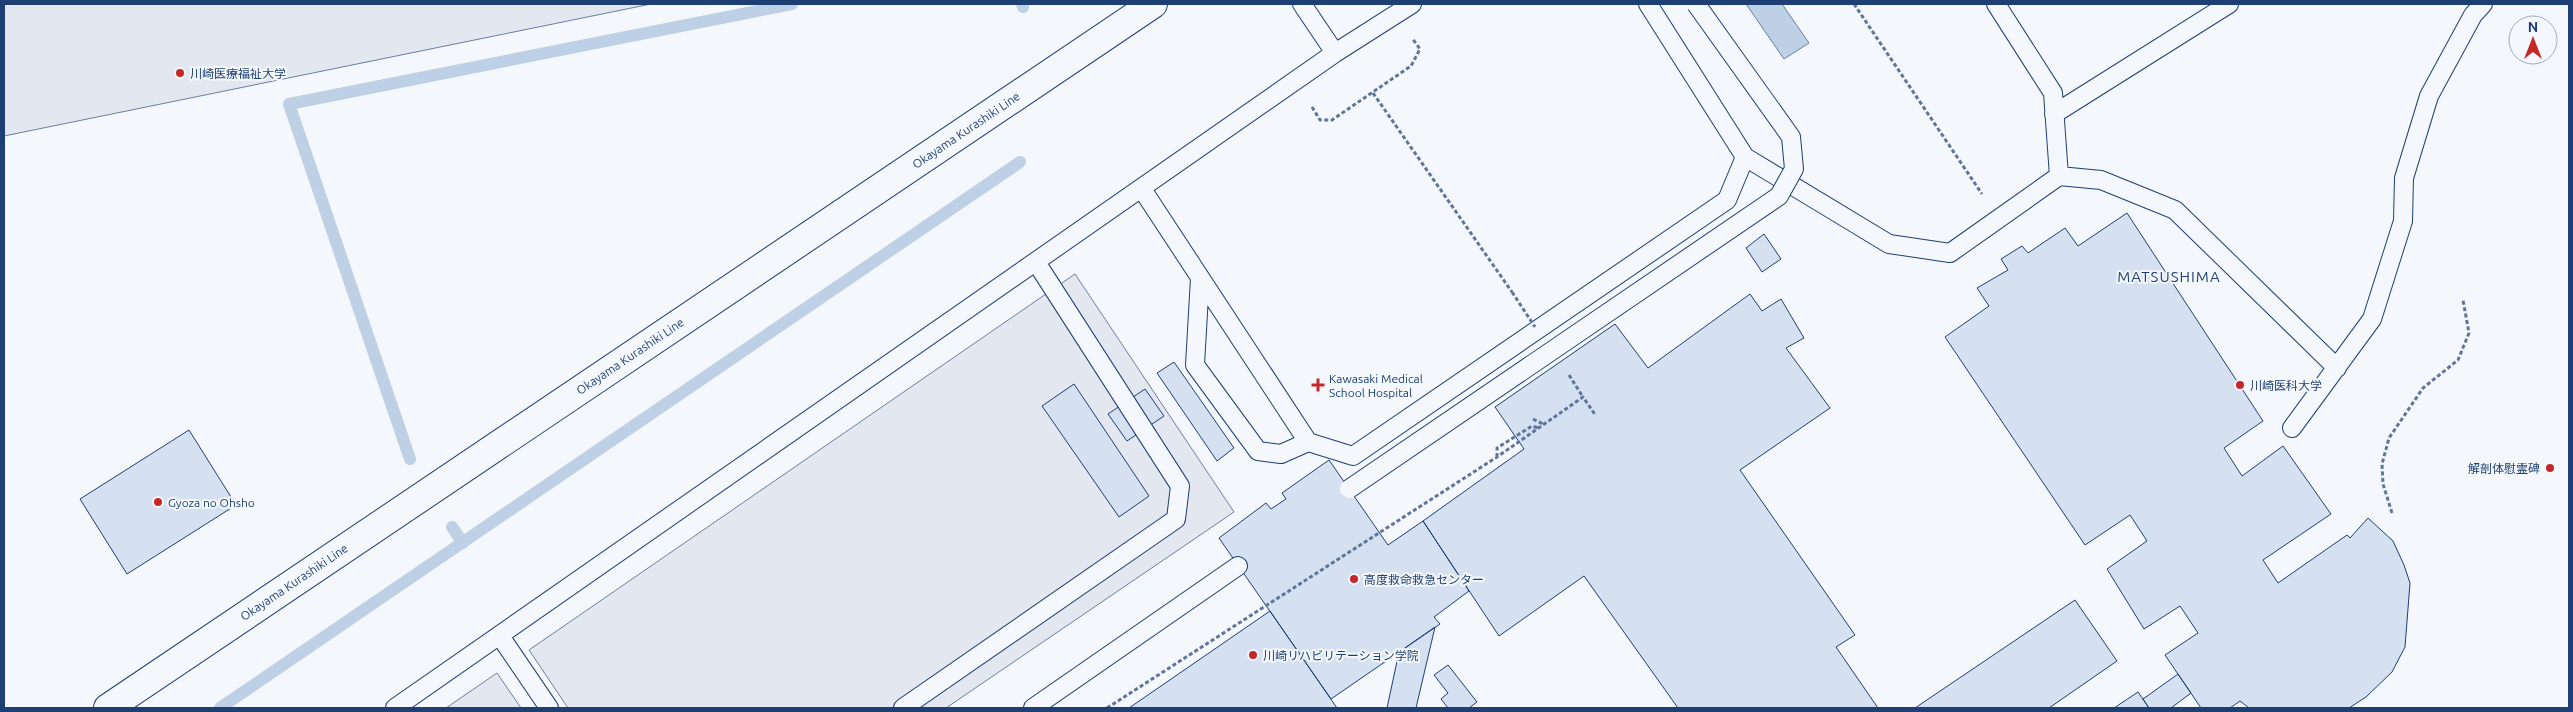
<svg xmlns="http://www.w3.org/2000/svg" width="2573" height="712" font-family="Ubuntu,'Noto Sans JP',sans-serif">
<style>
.parking{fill:#e3e8f0;stroke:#687fa3}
.water{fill:#bed0e5;stroke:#687fa3}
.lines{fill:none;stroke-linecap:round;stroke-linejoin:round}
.stream{stroke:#bed0e5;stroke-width:12}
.building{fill:#d5e0f0;stroke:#1d3f73}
.lane-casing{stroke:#1d3f73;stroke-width:20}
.secondary-casing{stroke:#1d3f73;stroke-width:30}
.path{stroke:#5e769c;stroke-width:3;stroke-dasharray:4 2.5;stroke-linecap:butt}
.lane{stroke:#f4f7fb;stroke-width:18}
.secondary{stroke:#f4f7fb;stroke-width:28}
.lane-bridge-casing{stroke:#1d3f73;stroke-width:20;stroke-linecap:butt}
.path-bridge{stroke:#5e769c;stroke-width:3;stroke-dasharray:4 2.5;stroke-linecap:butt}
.lane-bridge{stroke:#f4f7fb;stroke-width:18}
.poi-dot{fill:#c62828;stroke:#f4f7fb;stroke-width:2}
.labels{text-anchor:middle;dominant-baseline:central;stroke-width:4;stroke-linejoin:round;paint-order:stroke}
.poi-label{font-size:12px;fill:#1d3f73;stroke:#f4f7fb;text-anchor:start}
.street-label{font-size:12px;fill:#1d3f73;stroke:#f4f7fb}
.quarter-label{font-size:15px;letter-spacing:1px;fill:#1d3f73;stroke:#f4f7fb}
</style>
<rect width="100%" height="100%" fill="#f4f7fb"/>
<path class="parking" d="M4,4H651L4,136Z
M1075,274L1234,512L946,708H568L529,650Z
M497,673L521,708H446Z"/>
<path class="water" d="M1746,4H1782L1809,43L1784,59Z"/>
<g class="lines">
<path class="stream" d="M1022,4L1023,7
M410,459L289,104L792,4
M452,527L463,543
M220,708L1020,162"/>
</g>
<path class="building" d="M2127,213L2263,421L2224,448L2242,476L2283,446L2331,514L2263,560L2278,583L2347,535L2350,538L2368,518L2393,541L2404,565L2410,583L2405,647L2392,672L2366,697L2349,708H2249L2240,701L2230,708H2201L2165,655L2198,633L2180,606L2144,629L2107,569L2147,541L2130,515L2085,545L1945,337L1989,306L1977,288L2008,270L2001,259L2022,246L2028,253L2065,228L2078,246Z
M1764,234L1781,259L1762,272L1746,248Z
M1750,294L1762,311L1781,299L1804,338L1786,348L1830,408L1740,470L1855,635L1836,647L1878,708H1678L1584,576L1499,636L1423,521L1524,449L1495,407L1615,324L1648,368Z
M1174,362L1234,448L1217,461L1157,373Z
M1074,384L1149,496L1119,517L1042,406Z
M1145,389L1164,416L1127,441L1108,414Z
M189,430L236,505L127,574L80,499Z
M1329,460L1388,545L1423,521L1469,591L1434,617L1440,624L1331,699L1219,538L1266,503L1271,509L1286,499L1282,493Z
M2075,600L2117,661L2049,708H1915Z
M1270,611L1337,708H1129Z
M1435,627L1416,708H1387L1399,652Z
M1448,665L1477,702L1469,708H1448L1441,699L1448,693L1434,675Z
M2178,674L2191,693L2171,708H2149L2143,699Z
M2138,692L2149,708H2114Z"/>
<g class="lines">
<defs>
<path id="lane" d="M1302,4L1335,53
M2054,114L2229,4
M1745,157L1889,244L1950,253L2059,176L2053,93L1996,4
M2059,176L2101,180L2175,210L2337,368
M1142,189L1308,442L1353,456L1727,200L1745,157L1648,4
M1200,278L1195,365L1258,451L1281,454L1308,442
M2292,428L2372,319L2403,221L2404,178L2429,96L2473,15L2483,4
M500,636L549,708
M395,708L1335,53L1412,4
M903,708L1176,519L1180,486L1036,262
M1033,708L1238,566"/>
<path id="secondary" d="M108,708L1153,4"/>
</defs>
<use href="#lane" class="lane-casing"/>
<use href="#secondary" class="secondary-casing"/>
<path class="path" d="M1854,4L1982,194
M1373,93L1512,292
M1312,107L1320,120H1332L1411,66L1420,49L1412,38
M1569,375L1583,397
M1533,419L1543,424
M1497,457V448L1532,426L1538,428
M2392,513L2383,484L2382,464L2389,438L2423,388L2458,360L2469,333L2463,300
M1107,708L1497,457L1583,397L1596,416"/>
<use href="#lane" class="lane"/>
<use href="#secondary" class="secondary"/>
<defs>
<path id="lane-bridge" d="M1349,489L1779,196L1794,169L1791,137L1696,4"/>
</defs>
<use href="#lane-bridge" class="lane-bridge-casing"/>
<path class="path-bridge" d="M1512,292L1535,327"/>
<use href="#lane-bridge" class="lane-bridge"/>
</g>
<g class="poi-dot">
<circle cx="180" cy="73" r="5"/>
<path d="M1315.5 377.5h5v5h5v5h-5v5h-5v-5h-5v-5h5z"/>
<circle cx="2240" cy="385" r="5"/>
<circle cx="2550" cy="468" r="5"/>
<circle cx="158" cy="502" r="5"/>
<circle cx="1354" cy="579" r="5"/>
<circle cx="1253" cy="655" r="5"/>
</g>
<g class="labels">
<g class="poi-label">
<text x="190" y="73">川崎医療福祉大学</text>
<text x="1329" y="378">Kawasaki Medical<tspan x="1329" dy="14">School Hospital</tspan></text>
<text x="2250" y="385">川崎医科大学</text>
<text x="2540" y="468" text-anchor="end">解剖体慰霊碑</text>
<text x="168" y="502">Gyoza no Ohsho</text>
<text x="1364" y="579">高度救命救急センター</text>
<text x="1263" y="655">川崎リハビリテーション学院</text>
</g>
<g class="street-label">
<text transform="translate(966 130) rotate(-34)">Okayama Kurashiki Line</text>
<text transform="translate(630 356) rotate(-34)">Okayama Kurashiki Line</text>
<text transform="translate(294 582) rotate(-34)">Okayama Kurashiki Line</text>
</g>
<g class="quarter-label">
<text x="2169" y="276">MATSUSHIMA</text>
</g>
</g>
<rect width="2573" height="712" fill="none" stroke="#1d3f73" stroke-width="10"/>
<g transform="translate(2533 40)"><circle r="24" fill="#f4f7fb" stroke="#9eadc5"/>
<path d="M0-4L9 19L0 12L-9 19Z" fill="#c62828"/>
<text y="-8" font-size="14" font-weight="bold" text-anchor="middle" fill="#1d3f73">N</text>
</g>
</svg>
